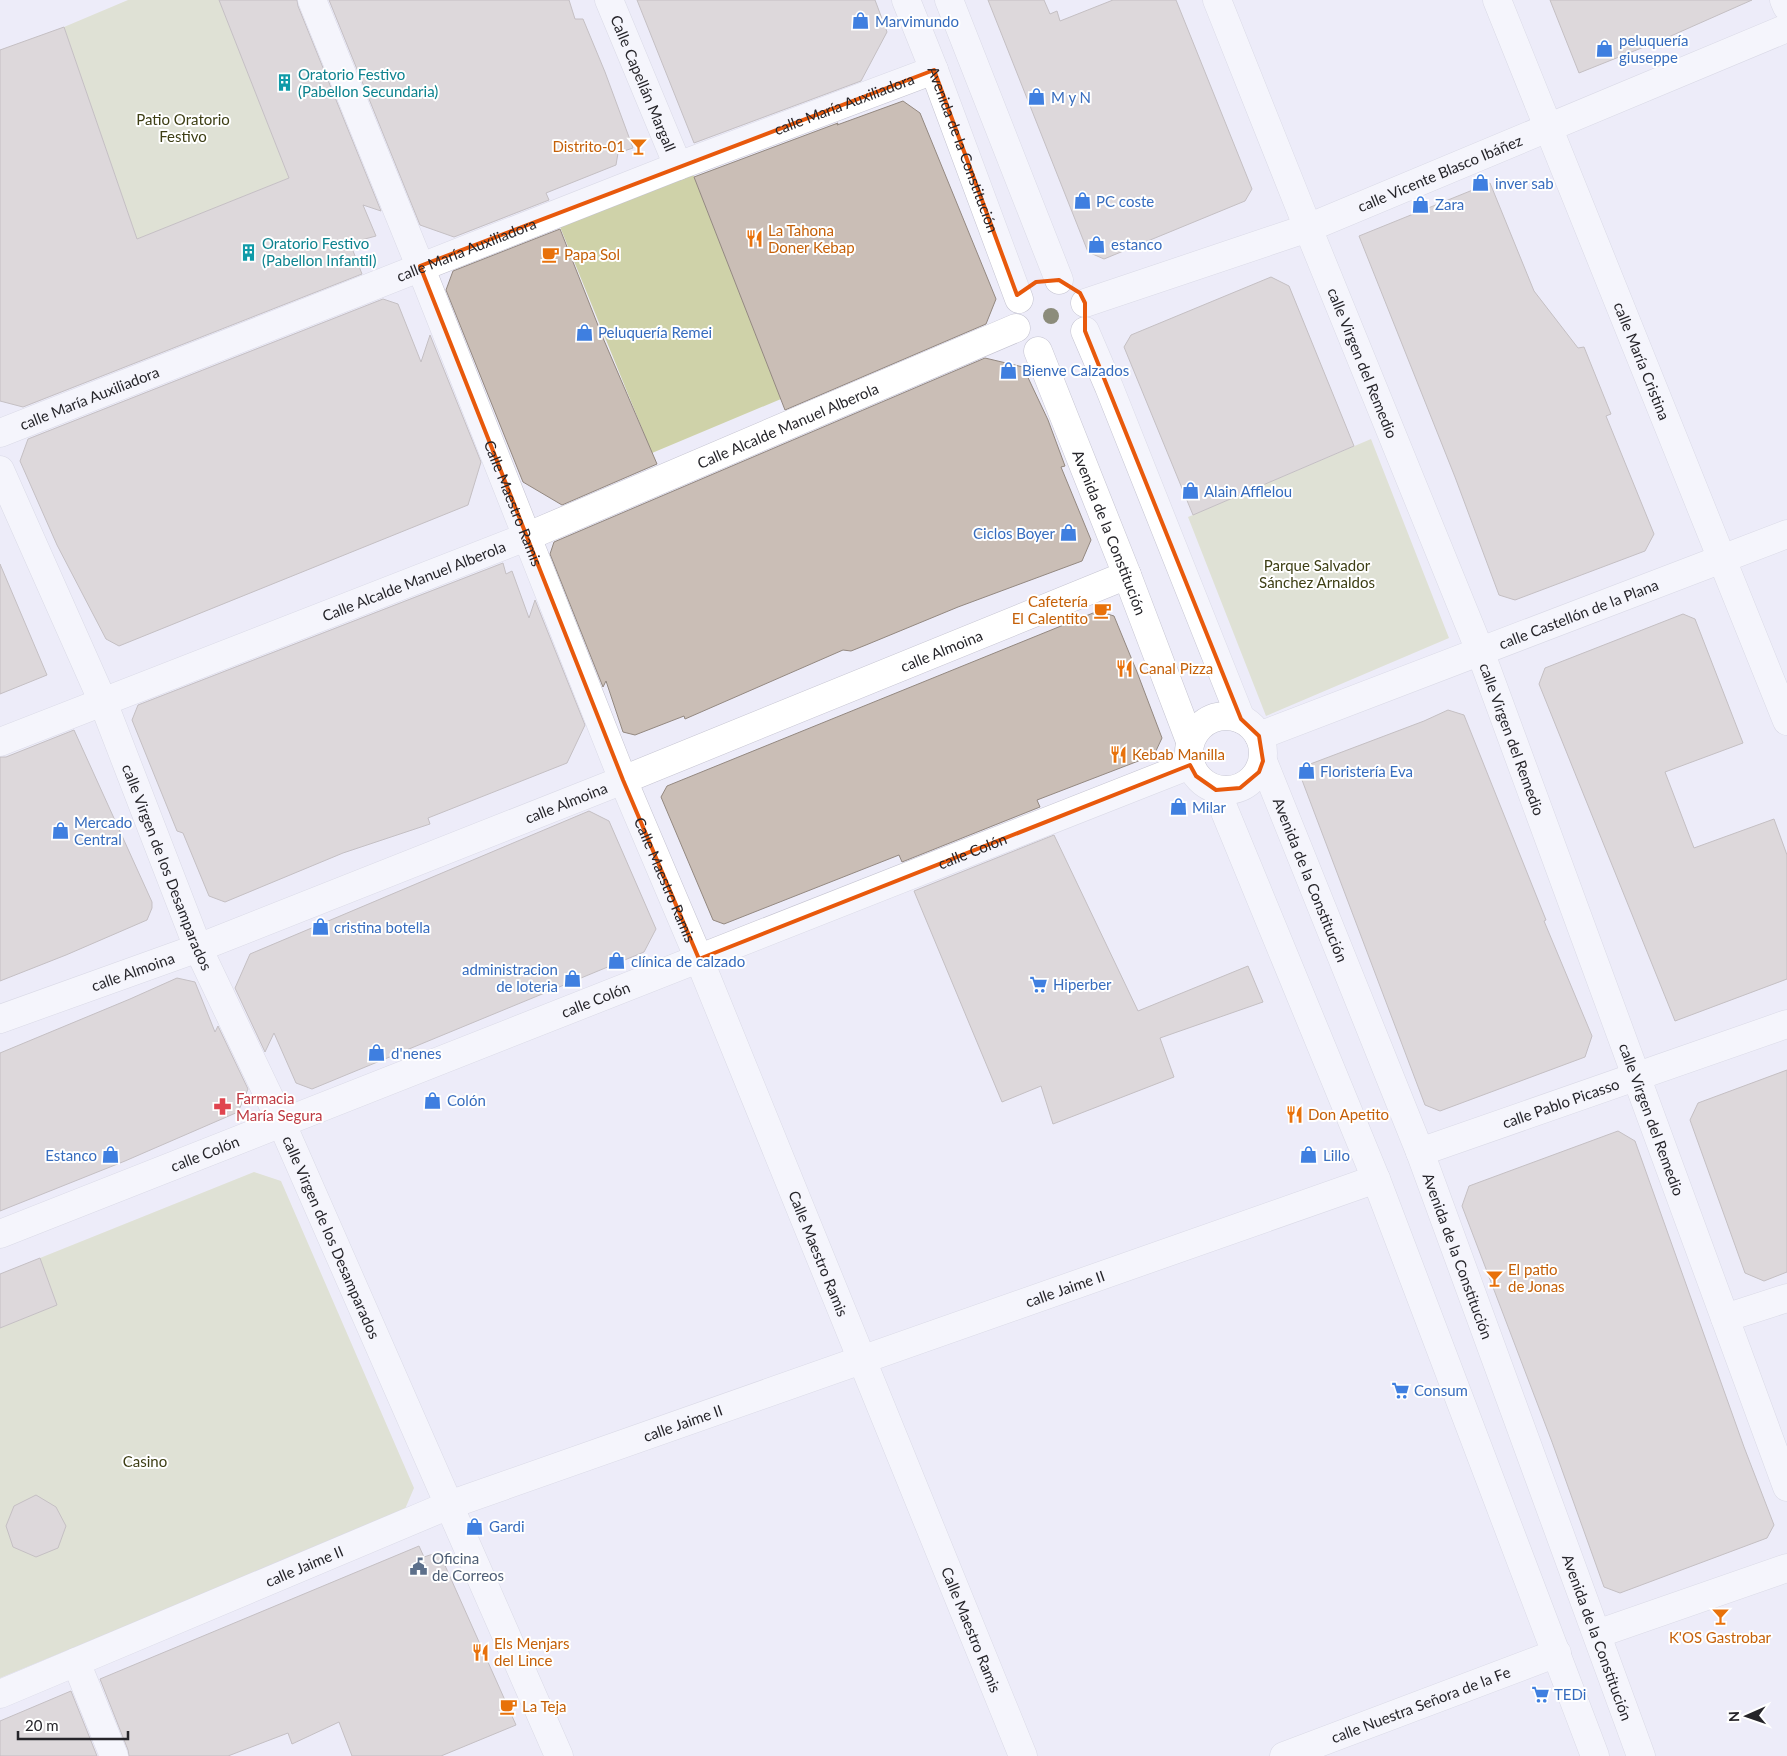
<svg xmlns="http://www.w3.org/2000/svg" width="1787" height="1756" font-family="Lato,sans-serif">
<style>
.green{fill:#cfd2a9}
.building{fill:#cabeb6;stroke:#938880}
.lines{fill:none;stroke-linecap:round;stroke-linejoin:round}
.minor-casing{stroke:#c4c3d0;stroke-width:29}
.minor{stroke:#fff;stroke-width:28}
.tree{fill:#8c8c7b}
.marked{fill:none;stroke:#e8590c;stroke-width:4;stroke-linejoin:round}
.labels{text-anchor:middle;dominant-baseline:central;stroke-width:4;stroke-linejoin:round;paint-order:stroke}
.shop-label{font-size:15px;fill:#366cbe;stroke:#fff;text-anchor:start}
.culture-label{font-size:15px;fill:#0d838f;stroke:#fff;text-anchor:start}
.street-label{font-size:15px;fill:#26252a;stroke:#fff}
.park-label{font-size:15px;fill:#3d3e14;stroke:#fff}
.food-label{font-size:15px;fill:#c56008;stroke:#fff;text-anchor:start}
.health-label{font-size:15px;fill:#be3a42;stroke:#fff;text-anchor:start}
.service-label{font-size:15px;fill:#4e5e75;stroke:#fff;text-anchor:start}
</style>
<rect width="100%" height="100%" fill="#edecf9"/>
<path class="green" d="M128,0H219L289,178L137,239L64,27Z
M689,164L781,399L652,453L556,217Z
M1371,439L1449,638L1266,716L1188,517Z
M254,1172L281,1181L414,1488L405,1509L335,1540L0,1678V1328L57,1305L40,1258Z"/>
<path class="building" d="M219,0H297L298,6L381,211L363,205L376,236L350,243L362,274L23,407L0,401V50L64,27L137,239L289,178Z
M329,0H569L575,19H583L605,72L633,148L618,153L616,165L546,193L549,200L454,237L420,225Z
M637,0H875L887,32L861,81L694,143Z
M988,0H1044L1050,14L1057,11L1060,21L1113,0H1176L1252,189L1245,201L1104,259L1088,252Z
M1550,0H1752L1664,39L1579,73Z
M903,101L920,113L996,299L986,324L785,410L694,177L838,123L837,125Z
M1490,183L1534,291L1578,348L1584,347L1611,414L1606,416L1654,534L1645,551L1515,600L1499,595L1455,477L1359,236Z
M560,229L603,338L657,464L562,505L523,482L446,290L453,271Z
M1271,277L1289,286L1354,446L1193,515L1124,347L1131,335Z
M383,299L398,304L421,362L430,335L481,462L468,505L119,646L106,639L57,545L20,461L28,439Z
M985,358L1023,367L1048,420L1065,466L1061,467L1091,540L1082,561L958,607L866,645L851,651L843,650L685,719L684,716L635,735L623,732L606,681L603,687L550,554L554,542Z
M503,563L506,574L512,571L529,618L535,600L585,725L567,763L428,818L430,824L343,853L225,902L209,896L183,833L177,831L132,720L138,705Z
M0,564L47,675L0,694Z
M1098,611L1114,616L1137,672L1162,738L1154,755L1037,800L1040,807L902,862L899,855L724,924L713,920L661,797L667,786Z
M1683,614L1695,619L1743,743L1665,772L1694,848L1774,819L1787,855V979L1675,1021L1539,684L1545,668Z
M1448,710L1464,715L1546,920L1544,921L1592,1036L1585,1057L1440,1111L1425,1105L1302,780L1305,766L1424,721Z
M74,730L152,902V908L147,920L66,955L0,981V757H6Z
M589,811L609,821L656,929L644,952L312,1089L296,1083L274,1033L265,1052L235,988L250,954Z
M1054,835L1138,1011L1248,966L1263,1002L1160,1038L1174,1077L1053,1124L1041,1086L1002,1102L914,891Z
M177,978L195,982L215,1032L218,1026L248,1089L238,1112L125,1161L0,1211V1053L130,999Z
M1787,1070V1272L1764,1281L1745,1273L1690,1120L1698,1103Z
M1618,1131L1635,1141L1744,1447L1774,1525L1767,1538L1620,1593L1604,1587L1552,1442L1462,1206L1469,1186Z
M40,1258L57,1305L0,1328V1274Z
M36,1495L56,1507L66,1526L58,1548L36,1557L13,1547L6,1526L14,1506Z
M419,1546L424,1557L439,1552L516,1725L441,1756H352L339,1722L292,1744L288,1733L228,1756H129L128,1750L100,1679Z
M71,1691L97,1756H0V1721Z"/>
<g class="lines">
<defs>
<g id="minor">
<path id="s1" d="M312,0L420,266L623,780L699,959L1023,1756"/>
<path id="s2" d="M609,0L678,166"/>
<path id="s3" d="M906,0L934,70L1019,299"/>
<path d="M949,0L1059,280"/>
<path id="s4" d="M1217,0L1308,228L1480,651L1787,1487"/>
<path id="s5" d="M1497,0L1787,721"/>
<path d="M1784,0L1787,7"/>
<path id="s6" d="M1085,303L1308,228L1787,28"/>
<path d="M1085,331L1109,387L1241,719"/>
<path id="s7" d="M1038,351L1127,575L1190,741"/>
<path id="s8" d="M0,433L678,166L934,70"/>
<path id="s9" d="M0,470L103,702L198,948L282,1124L559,1756"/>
<circle cx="1226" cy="753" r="37"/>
<path id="s10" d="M1259,736L1787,534"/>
<path id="s11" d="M0,742L526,537L1016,328"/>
<path id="s12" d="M1263,761L1420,1152L1641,1756"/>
<path d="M1216,790L1376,1179L1595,1756"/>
<path id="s13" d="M0,1019L198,948L623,780L1127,575"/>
<path id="s14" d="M1420,1152L1787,1024"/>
<path id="s15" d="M0,1234L1190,765"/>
<path d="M1725,1318L1787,1298"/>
<path d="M1597,1634L1787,1568"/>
<path d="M76,1662L114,1756"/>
<path id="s16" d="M0,1694L449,1505L1376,1179"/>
<path id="s17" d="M1284,1756L1557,1653"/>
</g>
</defs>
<use href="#minor" class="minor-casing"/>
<use href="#minor" class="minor"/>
</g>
<circle class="tree" cx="1051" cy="316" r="8"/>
<path d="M0 0H1787V1756H0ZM934,70L1017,295L1036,282L1059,280L1080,293L1085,303V331L1241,719L1259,736L1263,761L1259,772L1240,788L1216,790L1196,776L1190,765L699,959L623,780L420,266Z" fill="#edecf9" fill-opacity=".55" fill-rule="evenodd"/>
<path class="marked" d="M934,70L1017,295L1036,282L1059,280L1080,293L1085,303V331L1241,719L1259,736L1263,761L1259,772L1240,788L1216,790L1196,776L1190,765L699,959L623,780L420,266Z"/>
<defs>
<symbol id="shop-bare" viewBox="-9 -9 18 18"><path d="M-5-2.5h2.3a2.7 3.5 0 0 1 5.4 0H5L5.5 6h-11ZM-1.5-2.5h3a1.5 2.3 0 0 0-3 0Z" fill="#3f7fe0" stroke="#fff" stroke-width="2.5" paint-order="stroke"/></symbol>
<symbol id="building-bare" viewBox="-9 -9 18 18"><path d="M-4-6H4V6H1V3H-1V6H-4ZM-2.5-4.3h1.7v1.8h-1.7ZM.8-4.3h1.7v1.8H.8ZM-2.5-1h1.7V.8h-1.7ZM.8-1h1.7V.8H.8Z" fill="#0f9aa8" stroke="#fff" stroke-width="2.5" paint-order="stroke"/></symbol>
<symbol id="bar-bare" viewBox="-9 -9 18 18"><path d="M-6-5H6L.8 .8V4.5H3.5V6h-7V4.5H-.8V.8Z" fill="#e8710a" stroke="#fff" stroke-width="2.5" paint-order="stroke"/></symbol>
<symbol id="restaurant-bare" viewBox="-9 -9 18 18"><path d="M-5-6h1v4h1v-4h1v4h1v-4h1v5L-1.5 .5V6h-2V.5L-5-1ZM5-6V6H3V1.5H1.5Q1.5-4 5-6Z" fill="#e8710a" stroke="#fff" stroke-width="2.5" paint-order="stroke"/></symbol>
<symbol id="cafe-bare" viewBox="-9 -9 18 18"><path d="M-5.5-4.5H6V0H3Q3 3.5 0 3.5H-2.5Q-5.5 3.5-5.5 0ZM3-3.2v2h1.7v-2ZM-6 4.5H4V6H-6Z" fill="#e8710a" stroke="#fff" stroke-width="2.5" paint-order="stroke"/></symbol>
<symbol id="supermarket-bare" viewBox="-9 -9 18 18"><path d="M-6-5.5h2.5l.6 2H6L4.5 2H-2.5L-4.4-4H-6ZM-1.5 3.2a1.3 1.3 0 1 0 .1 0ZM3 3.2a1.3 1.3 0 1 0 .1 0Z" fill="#3f7fe0" stroke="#fff" stroke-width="2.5" paint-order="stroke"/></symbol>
<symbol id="pharmacy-bare" viewBox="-9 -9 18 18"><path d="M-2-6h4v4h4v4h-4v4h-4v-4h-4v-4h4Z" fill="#e0444e" stroke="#fff" stroke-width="2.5" paint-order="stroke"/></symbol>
<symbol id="civic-bare" viewBox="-9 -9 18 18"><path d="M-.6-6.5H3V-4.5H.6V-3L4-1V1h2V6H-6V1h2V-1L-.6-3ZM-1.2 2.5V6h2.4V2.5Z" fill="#5c6f8a" stroke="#fff" stroke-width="2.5" paint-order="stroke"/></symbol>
</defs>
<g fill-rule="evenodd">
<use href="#shop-bare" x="848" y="8" width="25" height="25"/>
<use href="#shop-bare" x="1592" y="36" width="25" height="25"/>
<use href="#building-bare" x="272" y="70" width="25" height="25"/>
<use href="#shop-bare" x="1024" y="84" width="25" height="25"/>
<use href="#bar-bare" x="626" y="134" width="25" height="25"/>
<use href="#shop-bare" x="1468" y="170" width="25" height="25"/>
<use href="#shop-bare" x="1070" y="188" width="25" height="25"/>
<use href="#shop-bare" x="1408" y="192" width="25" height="25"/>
<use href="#restaurant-bare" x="742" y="226" width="25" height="25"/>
<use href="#shop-bare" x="1084" y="232" width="25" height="25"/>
<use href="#building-bare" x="236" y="240" width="25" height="25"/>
<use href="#cafe-bare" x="538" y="242" width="25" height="25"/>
<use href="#shop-bare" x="572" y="320" width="25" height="25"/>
<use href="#shop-bare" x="996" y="358" width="25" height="25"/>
<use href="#shop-bare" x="1178" y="478" width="25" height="25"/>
<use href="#shop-bare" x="1056" y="520" width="25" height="25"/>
<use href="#cafe-bare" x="1090" y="598" width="25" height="25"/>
<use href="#restaurant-bare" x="1112" y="656" width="25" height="25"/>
<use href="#restaurant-bare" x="1106" y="742" width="25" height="25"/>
<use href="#shop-bare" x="1294" y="758" width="25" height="25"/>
<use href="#shop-bare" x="1166" y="794" width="25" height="25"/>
<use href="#shop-bare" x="48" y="818" width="25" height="25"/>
<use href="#shop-bare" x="308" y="914" width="25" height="25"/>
<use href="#shop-bare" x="604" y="948" width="25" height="25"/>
<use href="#shop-bare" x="560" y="966" width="25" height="25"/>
<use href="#supermarket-bare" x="1026" y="972" width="25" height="25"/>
<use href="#shop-bare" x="364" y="1040" width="25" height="25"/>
<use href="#shop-bare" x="420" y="1088" width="25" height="25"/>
<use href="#pharmacy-bare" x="210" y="1094" width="25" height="25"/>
<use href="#restaurant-bare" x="1282" y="1102" width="25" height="25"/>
<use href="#shop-bare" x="98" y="1142" width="25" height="25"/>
<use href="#shop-bare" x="1296" y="1142" width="25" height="25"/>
<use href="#bar-bare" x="1482" y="1266" width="25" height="25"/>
<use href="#supermarket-bare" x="1388" y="1378" width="25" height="25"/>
<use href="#shop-bare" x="462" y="1514" width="25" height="25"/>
<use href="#civic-bare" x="406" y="1554" width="25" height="25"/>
<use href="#bar-bare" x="1708" y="1604" width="25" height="25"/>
<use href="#restaurant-bare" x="468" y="1640" width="25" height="25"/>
<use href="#supermarket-bare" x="1528" y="1682" width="25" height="25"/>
<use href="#cafe-bare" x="496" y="1694" width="25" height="25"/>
</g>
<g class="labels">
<g class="shop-label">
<text x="875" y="21">Marvimundo</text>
<text x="1619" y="40">peluquería<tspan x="1619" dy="17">giuseppe</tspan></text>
<text x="1051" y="97">M y N</text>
<text x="1495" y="183">inver sab</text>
<text x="1096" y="201">PC coste</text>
<text x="1435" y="204">Zara</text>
<text x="1111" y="244">estanco</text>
<text x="598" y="332">Peluquería Remei</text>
<text x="1022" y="370">Bienve Calzados</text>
<text x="1204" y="491">Alain Afflelou</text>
<text x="1055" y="533" text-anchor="end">Ciclos Boyer</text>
<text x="1320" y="771">Floristería Eva</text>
<text x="1192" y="807">Milar</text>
<text x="74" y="822">Mercado<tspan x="74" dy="17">Central</tspan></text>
<text x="334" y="927">cristina botella</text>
<text x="631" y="961">clínica de calzado</text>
<text x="558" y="969" text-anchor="end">administracion<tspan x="558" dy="17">de loteria</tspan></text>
<text x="1053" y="984">Hiperber</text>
<text x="391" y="1053">d'nenes</text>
<text x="447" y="1100">Colón</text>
<text x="97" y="1155" text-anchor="end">Estanco</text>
<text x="1323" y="1155">Lillo</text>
<text x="1414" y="1390">Consum</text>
<text x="489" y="1526">Gardi</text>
<text x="1554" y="1694">TEDi</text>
</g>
<g class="culture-label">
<text x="298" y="74">Oratorio Festivo<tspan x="298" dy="17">(Pabellon Secundaria)</tspan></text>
<text x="262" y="243">Oratorio Festivo<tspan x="262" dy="17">(Pabellon Infantil)</tspan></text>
</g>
<g class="street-label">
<text stroke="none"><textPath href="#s2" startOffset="90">Calle Capellán Margall</textPath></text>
<text stroke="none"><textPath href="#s8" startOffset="906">calle María Auxiliadora</textPath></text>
<text stroke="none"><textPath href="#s3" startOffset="160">Avenida de la Constitución</textPath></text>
<text stroke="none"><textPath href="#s6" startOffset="378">calle Vicente Blasco Ibáñez</textPath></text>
<text stroke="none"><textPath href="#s8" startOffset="501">calle María Auxiliadora</textPath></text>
<text stroke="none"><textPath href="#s5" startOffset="389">calle María Cristina</textPath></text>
<text stroke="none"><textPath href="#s4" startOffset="391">calle Virgen del Remedio</textPath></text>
<text stroke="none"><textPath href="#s8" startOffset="96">calle María Auxiliadora</textPath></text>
<text stroke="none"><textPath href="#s11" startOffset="849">Calle Alcalde Manuel Alberola</textPath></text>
<text stroke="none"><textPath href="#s1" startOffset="542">Calle Maestro Ramis</textPath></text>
<text stroke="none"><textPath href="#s7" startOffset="195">Avenida de la Constitución</textPath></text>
<text stroke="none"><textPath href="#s11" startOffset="444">Calle Alcalde Manuel Alberola</textPath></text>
<text stroke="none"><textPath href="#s10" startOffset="342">calle Castellón de la Plana</textPath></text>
<text stroke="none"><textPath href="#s13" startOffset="1011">calle Almoina</textPath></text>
<text stroke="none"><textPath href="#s4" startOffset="796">calle Virgen del Remedio</textPath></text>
<text stroke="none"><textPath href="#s13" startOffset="606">calle Almoina</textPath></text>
<text stroke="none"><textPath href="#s15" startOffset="1045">calle Colón</textPath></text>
<text stroke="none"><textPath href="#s9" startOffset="431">calle Virgen de los Desamparados</textPath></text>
<text stroke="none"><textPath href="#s1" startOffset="948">Calle Maestro Ramis</textPath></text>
<text stroke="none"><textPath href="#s12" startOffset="128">Avenida de la Constitución</textPath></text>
<text stroke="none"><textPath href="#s13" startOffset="141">calle Almoina</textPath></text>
<text stroke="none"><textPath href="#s15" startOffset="640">calle Colón</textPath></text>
<text stroke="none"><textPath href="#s14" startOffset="149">calle Pablo Picasso</textPath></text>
<text stroke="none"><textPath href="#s4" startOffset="1201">calle Virgen del Remedio</textPath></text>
<text stroke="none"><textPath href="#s15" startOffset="220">calle Colón</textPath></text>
<text stroke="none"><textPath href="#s9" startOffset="836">calle Virgen de los Desamparados</textPath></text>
<text stroke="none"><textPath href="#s1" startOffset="1352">Calle Maestro Ramis</textPath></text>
<text stroke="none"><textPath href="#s12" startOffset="532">Avenida de la Constitución</textPath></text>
<text stroke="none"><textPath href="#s16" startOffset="1140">calle Jaime II</textPath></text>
<text stroke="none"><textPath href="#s16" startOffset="735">calle Jaime II</textPath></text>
<text stroke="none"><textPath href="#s16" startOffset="330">calle Jaime II</textPath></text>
<text stroke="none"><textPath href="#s1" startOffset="1758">Calle Maestro Ramis</textPath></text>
<text stroke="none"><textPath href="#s12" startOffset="938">Avenida de la Constitución</textPath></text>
<text stroke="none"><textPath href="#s17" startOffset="146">calle Nuestra Señora de la Fe</textPath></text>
</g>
<g class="park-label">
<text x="183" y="119">Patio Oratorio<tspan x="183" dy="17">Festivo</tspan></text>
<text x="1317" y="565">Parque Salvador<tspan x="1317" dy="17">Sánchez Arnaldos</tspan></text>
<text x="145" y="1461">Casino</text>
</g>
<g class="food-label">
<text x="625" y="146" text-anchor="end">Distrito-01</text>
<text x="768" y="230">La Tahona<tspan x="768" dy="17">Doner Kebap</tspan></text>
<text x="564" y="254">Papa Sol</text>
<text x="1088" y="601" text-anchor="end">Cafetería<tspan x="1088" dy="17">El Calentito</tspan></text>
<text x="1139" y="668">Canal Pizza</text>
<text x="1132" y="754">Kebab Manilla</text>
<text x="1308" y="1114">Don Apetito</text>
<text x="1508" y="1269">El patio<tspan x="1508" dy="17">de Jonas</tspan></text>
<text x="1720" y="1637" text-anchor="middle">K'OS Gastrobar</text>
<text x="494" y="1643">Els Menjars<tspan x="494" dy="17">del Lince</tspan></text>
<text x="522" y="1706">La Teja</text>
</g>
<g class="health-label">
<text x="236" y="1098">Farmacia<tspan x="236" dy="17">María Segura</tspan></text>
</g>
<g class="service-label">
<text x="432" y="1558">Oficina<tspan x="432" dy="17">de Correos</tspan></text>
</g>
</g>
<g transform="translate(1747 1716) rotate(268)" stroke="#ffffff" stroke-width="4" paint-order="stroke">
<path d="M0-4L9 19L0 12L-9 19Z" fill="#26252a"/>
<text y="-8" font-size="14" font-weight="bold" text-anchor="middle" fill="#26252a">N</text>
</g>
<path d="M18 1731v8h110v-8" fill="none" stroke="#26252a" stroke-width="2.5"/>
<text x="25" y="1731" font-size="15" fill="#26252a" stroke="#ffffff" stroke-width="4" paint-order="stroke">20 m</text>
</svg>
